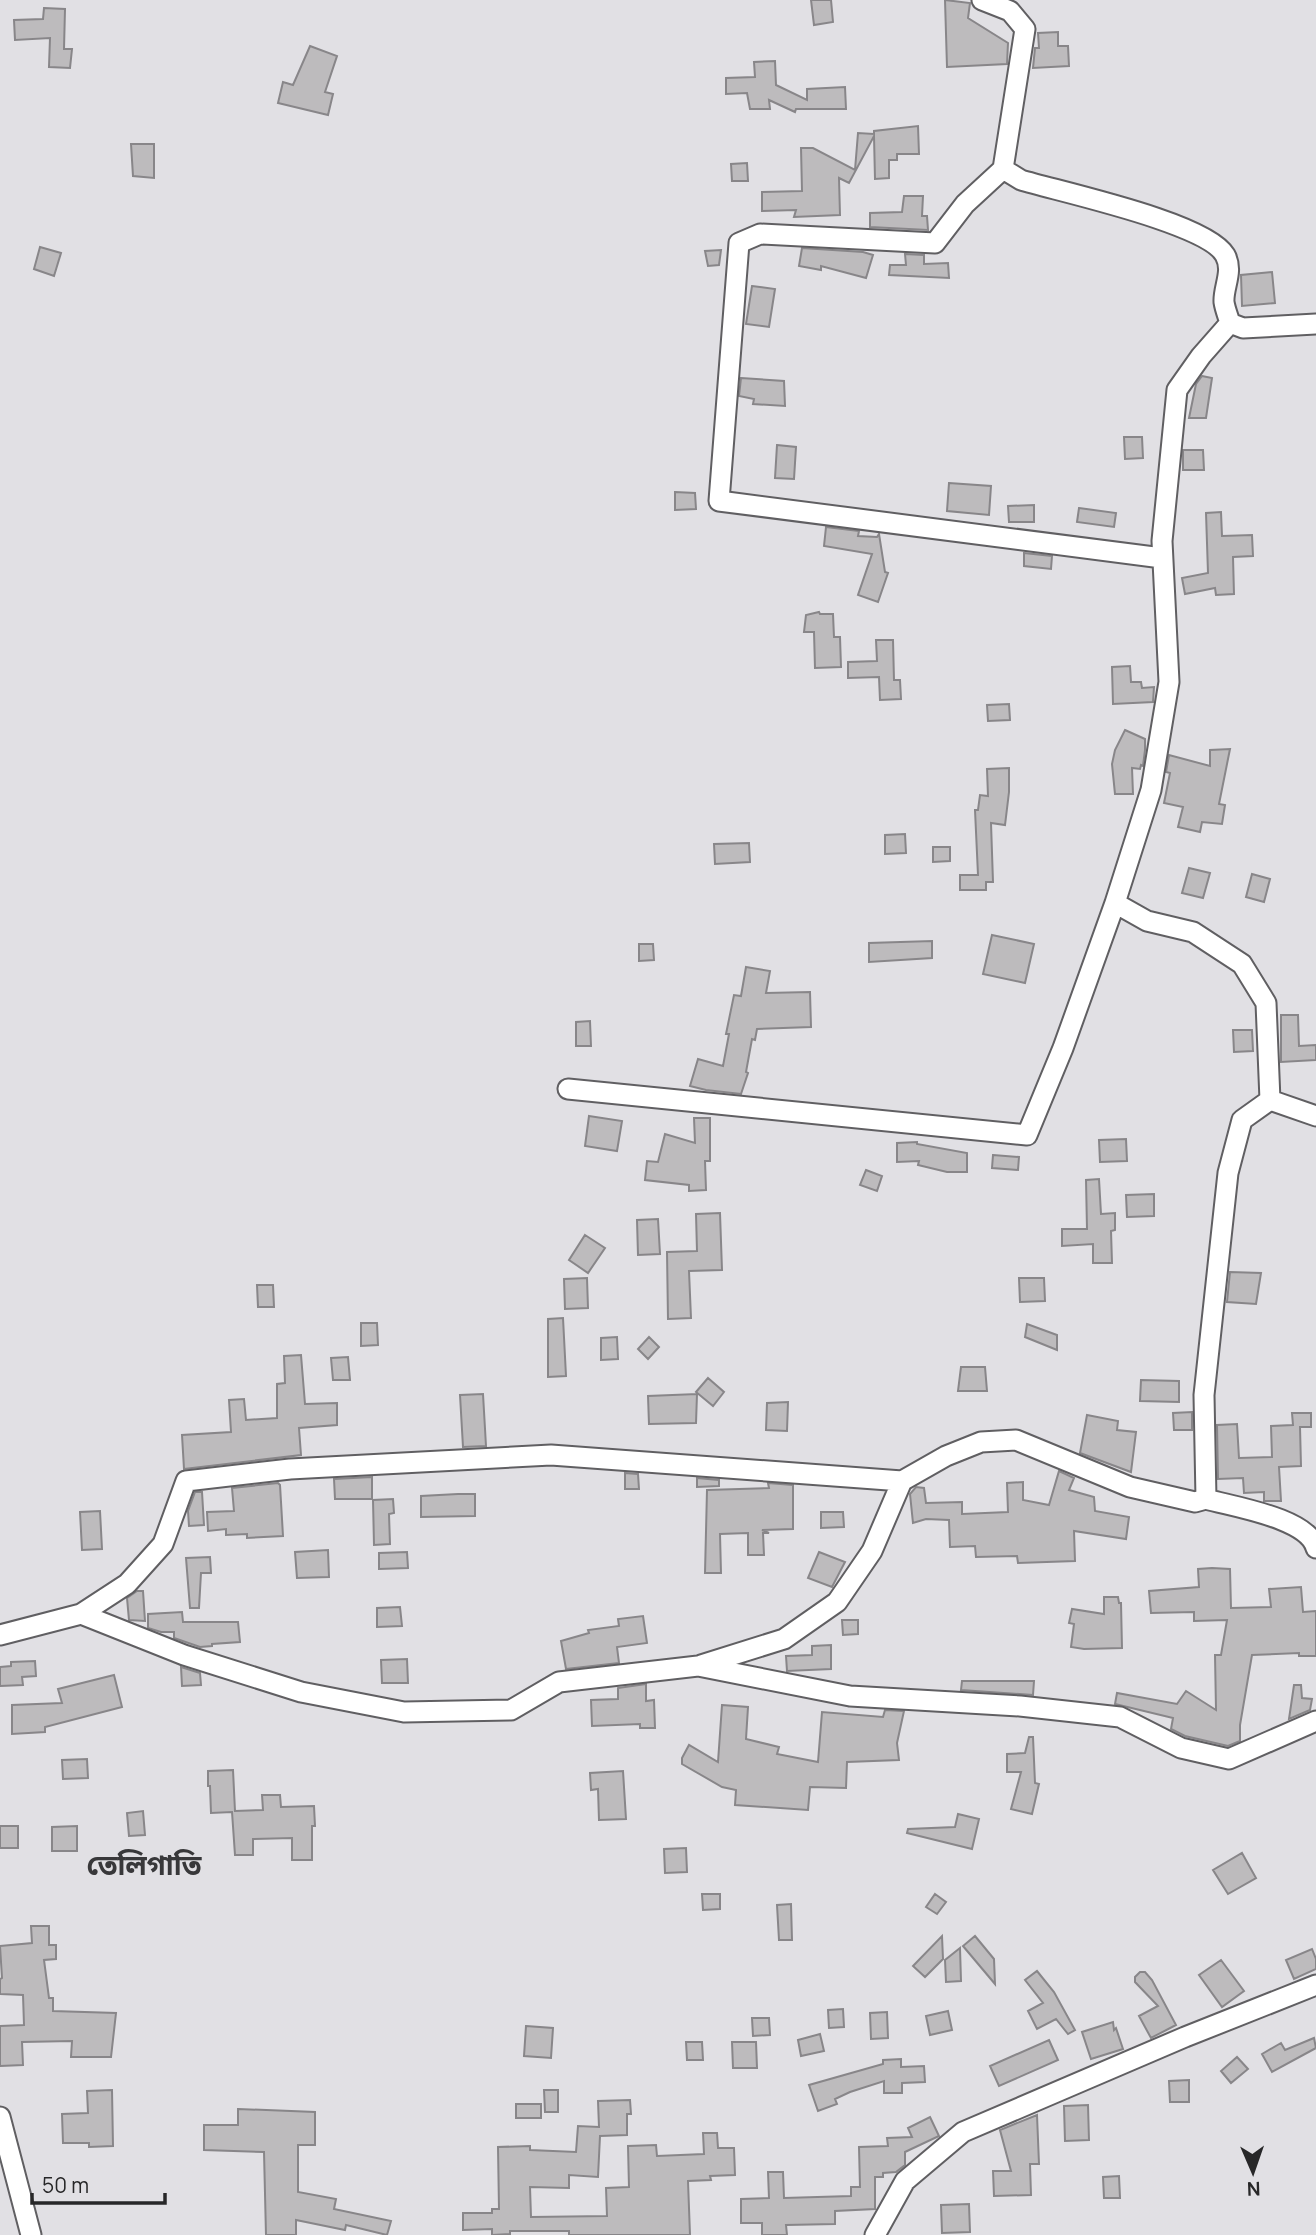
<svg xmlns="http://www.w3.org/2000/svg" width="1316" height="2235" font-family="Manrope,'Noto Sans Bengali',sans-serif">
<style>
.building{fill:#bdbbbd;stroke:#888689;stroke-width:2}
.lines{fill:none;stroke-linecap:round;stroke-linejoin:round}
.street-casing{stroke:#605f62;stroke-width:23}
.street{stroke:#fff;stroke-width:19}
.labels{text-anchor:middle;dominant-baseline:central;stroke-width:7;stroke-linejoin:round;paint-order:stroke}
.district-label{font-size:28px;font-weight:bold;fill:#38383a;stroke:#e1e0e4}
</style>
<rect width="100%" height="100%" fill="#e1e0e4"/>
<path class="building" d="M811,0H831L833,22L814,25Z
M945,0L970,3L968,18L1008,43L1007,64L947,67Z
M44,8L65,9L64,49H72L70,68L49,67L50,38L15,40L14,20L43,19Z
M1058,32V46H1068L1069,66L1033,68L1035,48H1039L1038,33Z
M310,46L337,56L325,92L333,94L328,115L278,103L283,82L293,85Z
M775,61L776,85L807,100V89L845,87L846,109H796L795,112L769,100L770,109H750L747,93L726,94V78L755,77L754,62Z
M918,126L919,154H897V160H889V178L875,179L874,136L849,183L839,178L840,215L794,217L796,210L762,211V192L802,191L801,148H813L855,170L858,133L874,134V131Z
M131,144H154V178L133,176Z
M747,163L748,181H732L731,164Z
M904,196H923L922,216H927L928,230L870,227V213L902,212Z
M40,247L61,253L54,276L34,269Z
M802,248L863,252L873,255L866,278L821,266V270L799,266Z
M721,250L719,265L708,266L705,251Z
M905,254L924,255V264L948,263L949,278L889,275L890,265H906Z
M1272,272L1275,303L1242,306L1241,275Z
M752,286L775,289L769,327L746,324Z
M1202,376L1212,378L1206,418H1189L1196,384Z
M741,378L784,381L785,406L753,404L754,399L739,396Z
M1124,437H1142L1143,458L1125,459Z
M777,445L796,447L794,479L775,478Z
M1183,450H1203L1204,470H1183Z
M949,483L991,486L989,515L947,511Z
M675,492L695,493L696,509L675,510Z
M1034,505V522H1009L1008,506Z
M1079,508L1116,513L1114,527L1077,522Z
M1221,512L1222,536L1252,535L1253,556L1233,557L1234,594L1216,595L1215,588L1185,594L1182,578L1208,573L1206,513Z
M826,527L859,531L858,536L877,537L879,534L885,572L888,573L878,602L858,595L872,554L824,546Z
M1024,553L1052,556L1051,569L1024,566Z
M819,612L820,614H833L834,637H840L841,667L815,668L814,632H804L806,615Z
M876,640H893L894,680H900L901,699L880,700L879,677L848,678V662L877,661Z
M1130,666L1131,682H1141L1142,688L1154,687L1153,702L1113,704L1112,667Z
M1009,704L1010,720L988,721L987,705Z
M1125,730L1145,739V750L1143,766L1141,765L1140,769L1132,768L1133,794H1115L1112,764L1115,750Z
M1230,749L1219,804L1225,805L1222,824L1202,822L1200,832L1178,827L1183,807L1164,803L1170,773L1166,772L1169,755L1210,766V750Z
M1009,768V792L1005,825L991,823L993,882H986V890H960V875H978L975,810H978L980,795L988,796L987,769Z
M905,834L906,853L885,854V835Z
M749,843L750,862L715,864L714,844Z
M933,847H950V861L933,862Z
M1189,868L1210,873L1203,898L1182,893Z
M1252,874L1270,879L1264,902L1246,897Z
M992,935L1034,944L1025,983L983,974Z
M932,941V958L869,962V943Z
M639,944H653L654,960L639,961Z
M746,967L770,971L766,993L810,992L811,1027L757,1029L755,1040L752,1039L746,1072L748,1073L741,1094L706,1090L690,1086L698,1059L723,1066L729,1034H726L734,995L741,996Z
M1281,1015H1298L1299,1046L1316,1045V1060L1281,1062Z
M590,1021L591,1046H576V1022Z
M1233,1030H1252L1253,1051L1234,1052Z
M589,1116L622,1121L617,1151L585,1146Z
M694,1118H710V1161H705L706,1190L689,1191V1185L645,1180L647,1161L658,1162L665,1134L695,1143Z
M1126,1139L1127,1161L1100,1162L1099,1140Z
M917,1142V1144L967,1153V1172H947L918,1165L919,1161L897,1162V1143Z
M993,1155L1019,1157L1018,1170L992,1168Z
M866,1170L882,1176L877,1191L860,1185Z
M1099,1179L1101,1214L1115,1213V1230L1111,1231L1112,1263H1093V1244L1062,1246V1229H1087L1086,1180Z
M1154,1194V1216L1127,1217L1126,1195Z
M720,1213L722,1270L689,1271L691,1318L668,1319L667,1252L697,1251L696,1214Z
M658,1219L660,1254L638,1255L637,1220Z
M585,1235L605,1248L588,1273L569,1260Z
M1230,1272L1261,1273L1256,1304L1227,1302Z
M587,1278L588,1308L565,1309L564,1279Z
M1019,1278H1044L1045,1301L1020,1302Z
M257,1285H273L274,1307H258Z
M563,1318L566,1376L548,1377V1319Z
M361,1323H377L378,1345L361,1346Z
M1027,1324L1057,1335V1350L1025,1337Z
M617,1337L618,1359L601,1360V1338Z
M649,1337L659,1347L648,1359L638,1349Z
M301,1355L305,1404L337,1403V1425L299,1428L301,1455L184,1469L182,1435L231,1432L229,1400L244,1399L246,1420L277,1418V1384L285,1383L284,1356Z
M348,1357L350,1380H333L331,1358Z
M961,1367H985L987,1391H958Z
M708,1378L724,1392L713,1406L696,1392Z
M1141,1380L1179,1381V1402L1140,1401Z
M483,1394L486,1446L463,1447L460,1395Z
M697,1394L696,1423L649,1424L648,1396Z
M788,1402L787,1431L766,1430L767,1403Z
M1192,1412V1430H1174L1173,1413Z
M1292,1413H1311V1427H1300L1301,1466L1279,1467L1281,1501H1264V1492L1244,1493L1243,1478L1218,1479L1217,1425L1237,1424L1239,1458L1272,1457L1271,1426L1293,1425Z
M1087,1415L1118,1421L1117,1430L1136,1432L1131,1472L1080,1453Z
M1059,1471L1074,1478L1069,1490L1094,1497L1095,1511L1129,1517L1126,1539L1074,1531L1075,1561L1018,1563L1017,1556L976,1557L975,1546L950,1547L949,1520L926,1519L913,1523L910,1494L916,1487L924,1488L926,1503L962,1502V1514L1008,1512L1007,1483L1023,1482V1500L1049,1505Z
M625,1473L638,1474L639,1489H625Z
M372,1477V1499H335L334,1479Z
M697,1478L719,1480V1486L697,1487Z
M278,1483L280,1485L283,1536L247,1538V1534L226,1535V1529L208,1531L207,1512L234,1511L232,1488Z
M768,1483L793,1485V1529L762,1530L769,1533H763L764,1555H748V1533L720,1534L721,1573H705L707,1490L769,1488Z
M195,1492H202L204,1525L189,1526L188,1511Z
M458,1494H475V1516L421,1517V1496Z
M393,1499L394,1513L389,1514L390,1544L374,1545L373,1500Z
M100,1511L102,1549L82,1550L80,1512Z
M821,1512H843L844,1527L821,1528Z
M328,1550L329,1577L297,1578L295,1552Z
M407,1552L408,1568L379,1569V1553Z
M819,1552L845,1562L832,1587L808,1578Z
M210,1557L211,1573H201L199,1608H190L186,1558Z
M1212,1568L1230,1569L1231,1608L1271,1607L1269,1589L1301,1587L1303,1612L1316,1611V1656H1299V1653L1252,1655L1240,1725V1741L1228,1746L1185,1736L1171,1729L1173,1718L1115,1704L1117,1693L1177,1704L1186,1691L1216,1710L1215,1655H1221L1227,1620L1194,1621V1612L1151,1613L1149,1591L1199,1587L1198,1569Z
M137,1591H143L145,1621L129,1620L127,1598Z
M1104,1597H1118L1119,1603H1121L1122,1648L1084,1649L1071,1647L1074,1624L1069,1623L1072,1609L1104,1614Z
M400,1607L402,1626L377,1627V1608Z
M182,1612L183,1622H238L240,1642L212,1644V1646L200,1647L174,1638V1632H161L148,1628V1614Z
M643,1616L647,1643L617,1647L619,1663L566,1669L561,1641L589,1633L588,1630L619,1626L618,1619Z
M842,1620H858V1634L843,1635Z
M831,1645V1669L787,1671L786,1656L812,1655V1646Z
M407,1659L408,1683H382L381,1660Z
M35,1661L36,1676L22,1677L23,1685L0,1686V1667L11,1666V1662Z
M181,1667L200,1673L201,1685L182,1686Z
M114,1675L122,1707L45,1727V1732L12,1734V1705L62,1703L58,1689Z
M962,1681H1034L1033,1695L961,1690Z
M646,1684V1701L654,1700L655,1728H640V1724L592,1726L591,1700L618,1699V1688Z
M1294,1685H1301L1302,1698L1312,1699L1310,1710L1289,1719Z
M722,1705L748,1707L746,1739L779,1747L777,1754L818,1762L822,1712L883,1717L885,1710L904,1711L897,1743L899,1760L847,1762L846,1788L810,1787L808,1810L735,1805L736,1790L722,1787L682,1764V1758L689,1745L718,1762Z
M1029,1737H1033L1035,1783L1039,1784L1032,1814L1011,1809L1021,1772H1007V1754L1025,1753Z
M87,1759L88,1778L63,1779L62,1760Z
M233,1770L235,1811L263,1810L262,1795H280L281,1807L314,1806L315,1826H312V1860H292V1838L253,1839V1855H235L232,1812L211,1813L210,1786H208V1771Z
M623,1771L626,1819L599,1820L598,1789L591,1790L590,1773Z
M143,1811L145,1835L129,1836L127,1813Z
M958,1814L979,1819L972,1849L907,1833L908,1829L955,1827Z
M0,1826H18V1848H0Z
M77,1826V1851H52V1827Z
M686,1848L687,1872L665,1873L664,1849Z
M1242,1853L1256,1878L1228,1894L1213,1870Z
M702,1894H720V1909L703,1910Z
M935,1894L946,1902L937,1914L926,1907Z
M791,1904L792,1940H779L777,1905Z
M31,1926H49V1945H56V1959L44,1960L49,1998H53V2011L116,2013L111,2057H71L72,2041L22,2042L23,2065L0,2066V2026L24,2025L23,1995L0,1994V1979L2,1978L0,1946L32,1943Z
M942,1936L943,1959L925,1977L913,1966Z
M975,1936L994,1959L995,1984L963,1946Z
M960,1948L961,1981L946,1982L945,1960Z
M1312,1949L1316,1959V1969L1294,1979L1286,1960Z
M1221,1960L1244,1991L1222,2007L1199,1975Z
M1037,1971L1054,1992L1075,2030L1068,2034L1056,2019L1037,2029L1028,2011L1043,2003L1025,1980Z
M1140,1972H1145L1152,1980L1176,2025L1151,2038L1139,2016L1158,2006L1135,1982V1977Z
M843,2009L844,2027L829,2028L828,2010Z
M948,2011L952,2030L930,2035L926,2016Z
M887,2012L888,2038L871,2039L870,2013Z
M752,2018H769L770,2035L753,2036Z
M1113,2022L1114,2030L1116,2028L1123,2049L1091,2059L1082,2032Z
M526,2026L553,2028L551,2058L524,2056Z
M820,2034L824,2051L801,2056L798,2040Z
M1314,2038L1316,2048L1272,2072L1262,2054L1281,2043L1285,2050Z
M1049,2040L1058,2060L999,2086L990,2066Z
M686,2042H702L703,2060H687Z
M732,2042H756L757,2068H733Z
M1237,2057L1248,2069L1231,2083L1221,2071Z
M901,2059V2067L924,2066L925,2082L902,2083V2093H884V2081L850,2092L835,2099L837,2104L818,2111L809,2085L883,2064V2060Z
M1189,2080V2102H1170L1169,2081Z
M112,2090L113,2146L89,2147V2143H63L62,2114L88,2113L87,2091Z
M544,2090H558V2112H545Z
M630,2100L631,2114H627V2135L600,2136L598,2177L569,2175V2188L530,2187L531,2217L607,2216L606,2188L629,2187L628,2146L656,2145L657,2156L704,2154L703,2133H717L718,2148H734L735,2175L710,2176L711,2180L688,2181L690,2235H569V2231H510V2234L492,2235V2229L463,2230V2213H492V2209H499L498,2147L530,2146V2150L576,2152L578,2126L599,2127L598,2101Z
M516,2104H541V2118H516Z
M1088,2105L1089,2140L1065,2141L1064,2106Z
M238,2109L315,2112V2145H298V2192L336,2199L334,2209L391,2221L387,2235L346,2225L345,2230L296,2220V2235H266L264,2152L204,2150V2125H238Z
M1037,2115L1039,2164H1030L1031,2195L994,2196L993,2171H1011L1000,2130Z
M930,2117L939,2136L905,2152V2165L896,2172L883,2173V2177H875V2209L835,2211V2224L786,2225L787,2235H762V2223H741V2199L769,2198L768,2172H783L784,2198L851,2196V2187H860L859,2147L888,2146L887,2138L912,2137L908,2128Z
M1119,2176L1120,2198H1104L1103,2177Z
M969,2204L970,2232L942,2233L941,2205Z"/>
<g class="lines">
<defs>
<path id="street" d="M982,0L1010,11L1025,29L1003,169L1021,180C1061,192 1207,223 1225,255C1234,271 1223,287 1224,302C1225,309 1228,316 1230,323L1243,328L1316,324
M1003,169L965,204L935,243L760,234L739,243L719,501L1162,558
M1230,323L1201,356L1177,390L1162,541L1169,682L1151,790L1115,903L1147,921L1193,932L1242,964L1266,1003L1270,1100L1316,1116
M568,1089L1027,1135L1063,1048L1115,903
M1206,1499C1234,1507 1308,1518 1316,1548
M81,1614L184,1655L301,1692L404,1712L511,1710L559,1682L698,1666L850,1696L1020,1706L1120,1717L1181,1748L1229,1759L1316,1721
M0,1635L81,1614L127,1584L163,1544L186,1481L290,1469L551,1455L902,1481L946,1456L981,1442L1016,1440L1130,1487L1195,1502L1206,1499L1204,1395L1228,1173L1242,1120L1270,1100
M701,1665L784,1639L837,1602L872,1551L902,1481
M0,2117L31,2235
M875,2235L905,2181L963,2132L1185,2037L1316,1985"/>
</defs>
<use href="#street" class="street-casing"/>
<use href="#street" class="street"/>
</g>
<g class="labels">
<g class="district-label">
<text x="144" y="1864">তেলিগাতি</text>
</g>
</g>
<g transform="translate(1253 2172) rotate(178)" stroke="#e1e0e4" stroke-width="5" paint-order="stroke">
<path d="M0-5L12 26L0 18L-12 26Z" fill="#272728"/>
<text y="-10" font-size="19" font-weight="bold" text-anchor="middle" fill="#272728">N</text>
</g>
<path d="M32 2193v10h133v-10" fill="none" stroke="#272728" stroke-width="3.5"/>
<text x="42" y="2193" font-size="21" fill="#272728" stroke="#e1e0e4" stroke-width="5" paint-order="stroke">50 m</text>
</svg>
